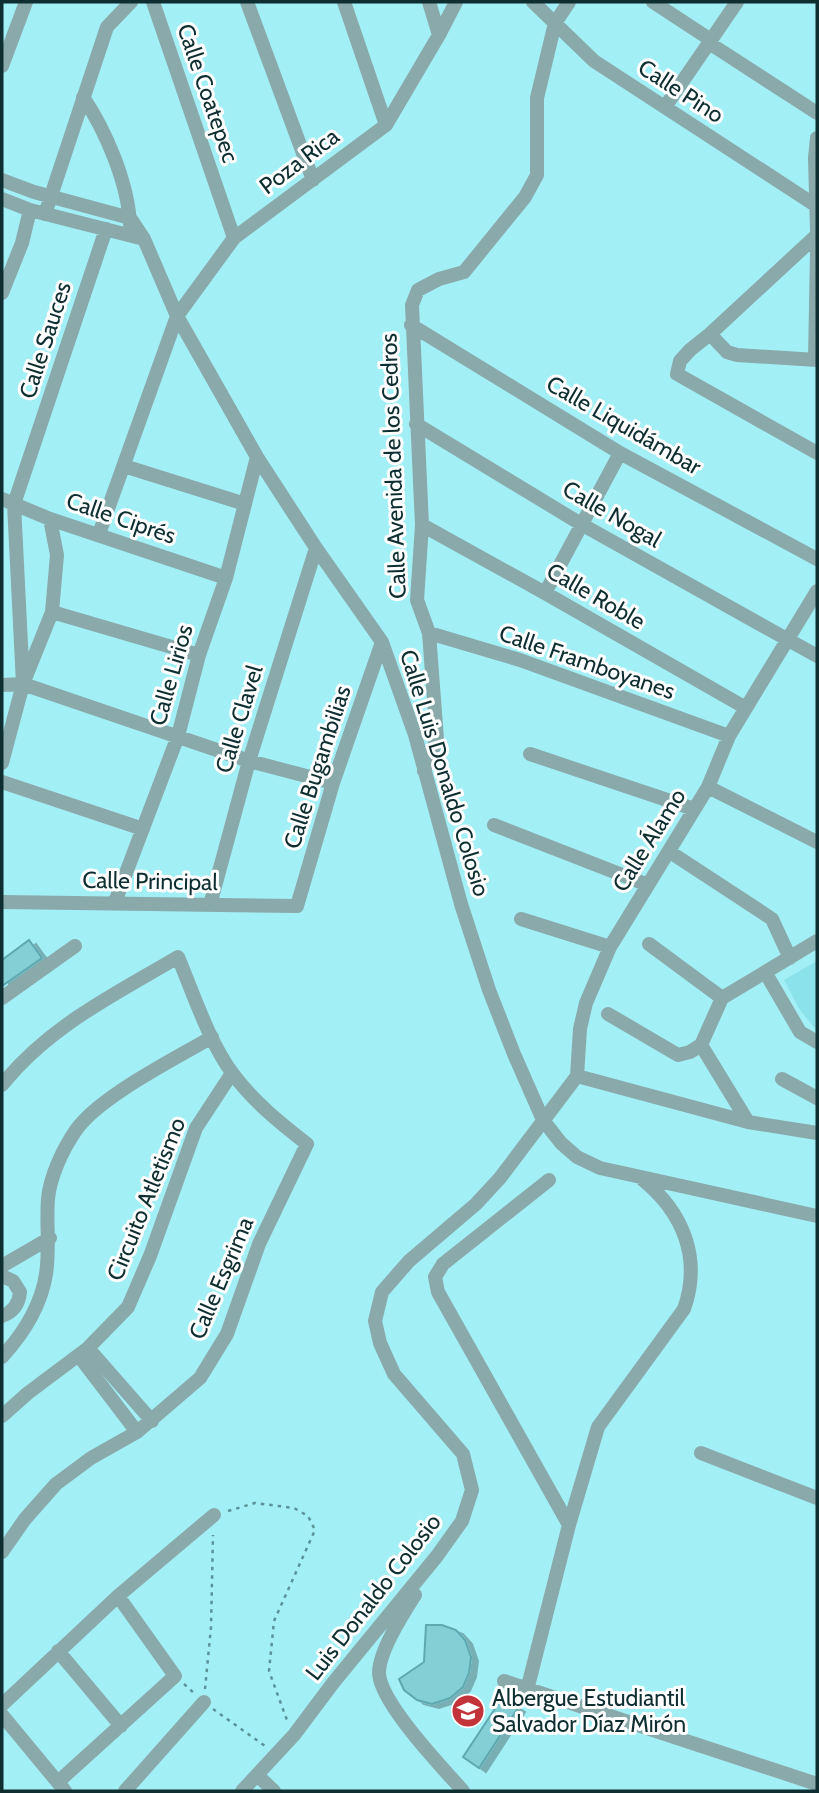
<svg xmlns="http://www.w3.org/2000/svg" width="819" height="1793" font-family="Cabin,sans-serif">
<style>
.built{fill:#8be2ea}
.building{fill:#84cfd6;stroke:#5ea8af;stroke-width:2;filter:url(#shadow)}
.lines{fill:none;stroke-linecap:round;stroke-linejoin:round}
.path{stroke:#5c9398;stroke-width:2.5;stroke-dasharray:3.5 5;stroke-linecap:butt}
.minor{stroke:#8aa9ab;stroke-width:14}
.labels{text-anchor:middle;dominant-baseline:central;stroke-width:6;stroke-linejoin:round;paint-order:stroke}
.street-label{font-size:23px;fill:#0e2e31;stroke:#fff}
.poi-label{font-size:23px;fill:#0e2e31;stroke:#fff;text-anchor:start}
</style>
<defs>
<filter id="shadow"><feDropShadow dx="7" dy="4" stdDeviation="0" flood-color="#0004"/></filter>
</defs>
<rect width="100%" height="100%" fill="#a3eff6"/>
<path class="built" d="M817,961V1031L800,1010L784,980Z"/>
<path class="building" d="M29,940L42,958L2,986V960Z
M426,1625H442L456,1630L465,1640L471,1657L469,1673L463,1687L450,1698L432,1704L417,1700L404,1690L399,1679L424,1662Z
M502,1698L518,1708L479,1768L463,1757Z"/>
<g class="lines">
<path class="path" d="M228,1511L255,1503L294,1508L308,1516L315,1530L274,1621L269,1671L288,1723
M184,1684L195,1694
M205,1689L211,1627L213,1535
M213,1709L265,1746"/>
<path class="minor" d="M153,2L234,238
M247,2L313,180
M344,2L386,125
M429,2L439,35
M533,2L594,61L815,205
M653,2L711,40
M709,43L817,113
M2,66L26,2
M83,97C106,131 128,183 130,224
M665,107L737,2
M817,138L815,158L817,231
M2,180L34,192L130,218L144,239L177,316L257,457L316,548L382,642L415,735L461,904L489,990L514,1054L543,1120L561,1143L577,1157L600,1168L817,1216
M2,199L30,210L144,239
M45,214L107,27L131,2
M817,235L710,334L690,350L680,361L677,374L817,453
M2,293L22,243L30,210
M411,325L620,453L817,559
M710,334L727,352L737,355L817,360
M815,360L817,251
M416,424L581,524L817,656
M124,466L245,504
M2,499L50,519L226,578
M422,525L545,593L746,708
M99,534L177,316L234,238L386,125L439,35L456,2
M545,593L620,453
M52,612L199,655
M429,633L520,660L729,736
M23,684L14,504L106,229
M2,685L23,684L249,761L333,783
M530,754L694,809
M2,763L23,684L52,612L57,555L50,519
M424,771L437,739L429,633L417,600L422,525L412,305L418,290L439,279L464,272L525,197L537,175V98L555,23L569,2
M2,782L143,829
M708,787L817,842
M494,825L648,885
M670,852L772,919L790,958
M2,902L297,906L333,783L382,642
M115,902L178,736L199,655L226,578L257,457
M210,905L249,761L316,548
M521,919L610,947
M649,944L722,998
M765,972L800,1032L817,1042
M2,998L75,946
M608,1014L678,1055L690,1052L701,1045
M701,1045L722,998L817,941
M701,1045L748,1122
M577,1076L748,1122L817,1133
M782,1079L817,1098
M2,1085C49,1026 114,995 178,957C193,993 210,1044 233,1074C254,1102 280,1123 307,1144L259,1244L227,1334L200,1378L137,1432L91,1458L56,1484L25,1519L2,1552
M549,1180L443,1264L435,1277L438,1292L569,1525
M2,1266L50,1238
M2,1276L13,1281L20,1292C19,1304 13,1312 2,1316
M88,1348L152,1421
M79,1356L137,1432
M2,1357C24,1333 41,1306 46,1274C50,1248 46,1224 48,1199C50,1176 63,1149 76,1130C100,1096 175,1059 212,1037
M2,1416L28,1393L88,1348L128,1307L150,1256L196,1128L232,1073
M701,1453L817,1498
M415,1595C403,1614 379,1651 379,1673C380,1703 443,1768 463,1791
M58,1651L121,1726
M504,1681L817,1784
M527,1690L569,1525L598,1427L684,1309C702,1258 683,1212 642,1179
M2,1705L118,1596L214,1515
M2,1715L65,1791
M257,1775L274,1791
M58,1782L175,1676L118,1596
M125,1791L204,1702
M242,1791L294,1735L333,1683L437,1556L462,1521L472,1490L463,1454L394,1374L380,1343L375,1321L382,1292L409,1261L476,1204L500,1178L577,1076L580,1029L586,1003L610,947L708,787L729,736L817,591"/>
</g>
<defs>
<symbol id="school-disc" viewBox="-11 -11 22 22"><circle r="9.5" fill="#c3333a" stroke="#fff"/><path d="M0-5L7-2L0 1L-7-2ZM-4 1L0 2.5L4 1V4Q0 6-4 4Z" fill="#fff"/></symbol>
</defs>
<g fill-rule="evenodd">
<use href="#school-disc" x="449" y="1692" width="38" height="38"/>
</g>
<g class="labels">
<g class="street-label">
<text transform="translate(681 91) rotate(33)">Calle Pino</text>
<text transform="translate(208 93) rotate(71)">Calle Coatepec</text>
<text transform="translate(299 161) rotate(-37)">Poza Rica</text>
<text transform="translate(45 340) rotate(-72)">Calle Sauces</text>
<text transform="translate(624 425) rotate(30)">Calle Liquidámbar</text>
<text transform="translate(393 466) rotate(-92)">Calle Avenida de los Cedros</text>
<text transform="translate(612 514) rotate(30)">Calle Nogal</text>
<text transform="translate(121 518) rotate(19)">Calle Ciprés</text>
<text transform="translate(596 596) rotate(30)">Calle Roble</text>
<text transform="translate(587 662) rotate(19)">Calle Framboyanes</text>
<text transform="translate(171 675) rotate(-74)">Calle Lirios</text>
<text transform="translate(239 719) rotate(-73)">Calle Clavel</text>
<text transform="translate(317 767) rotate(-72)">Calle Bugambilias</text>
<text transform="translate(445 773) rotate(73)">Calle Luis Donaldo Colosio</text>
<text transform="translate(649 840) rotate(-58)">Calle Álamo</text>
<text transform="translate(150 881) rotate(1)">Calle Principal</text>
<text transform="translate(146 1199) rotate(-68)">Circuito Atletismo</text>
<text transform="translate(221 1278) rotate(-67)">Calle Esgrima</text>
<text transform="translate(373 1597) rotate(-52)">Luis Donaldo Colosio</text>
</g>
<g class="poi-label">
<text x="492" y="1698">Albergue Estudiantil<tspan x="492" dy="26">Salvador Díaz Mirón</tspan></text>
</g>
</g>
<rect width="819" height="1793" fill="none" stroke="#0e2e31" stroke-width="7"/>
</svg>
